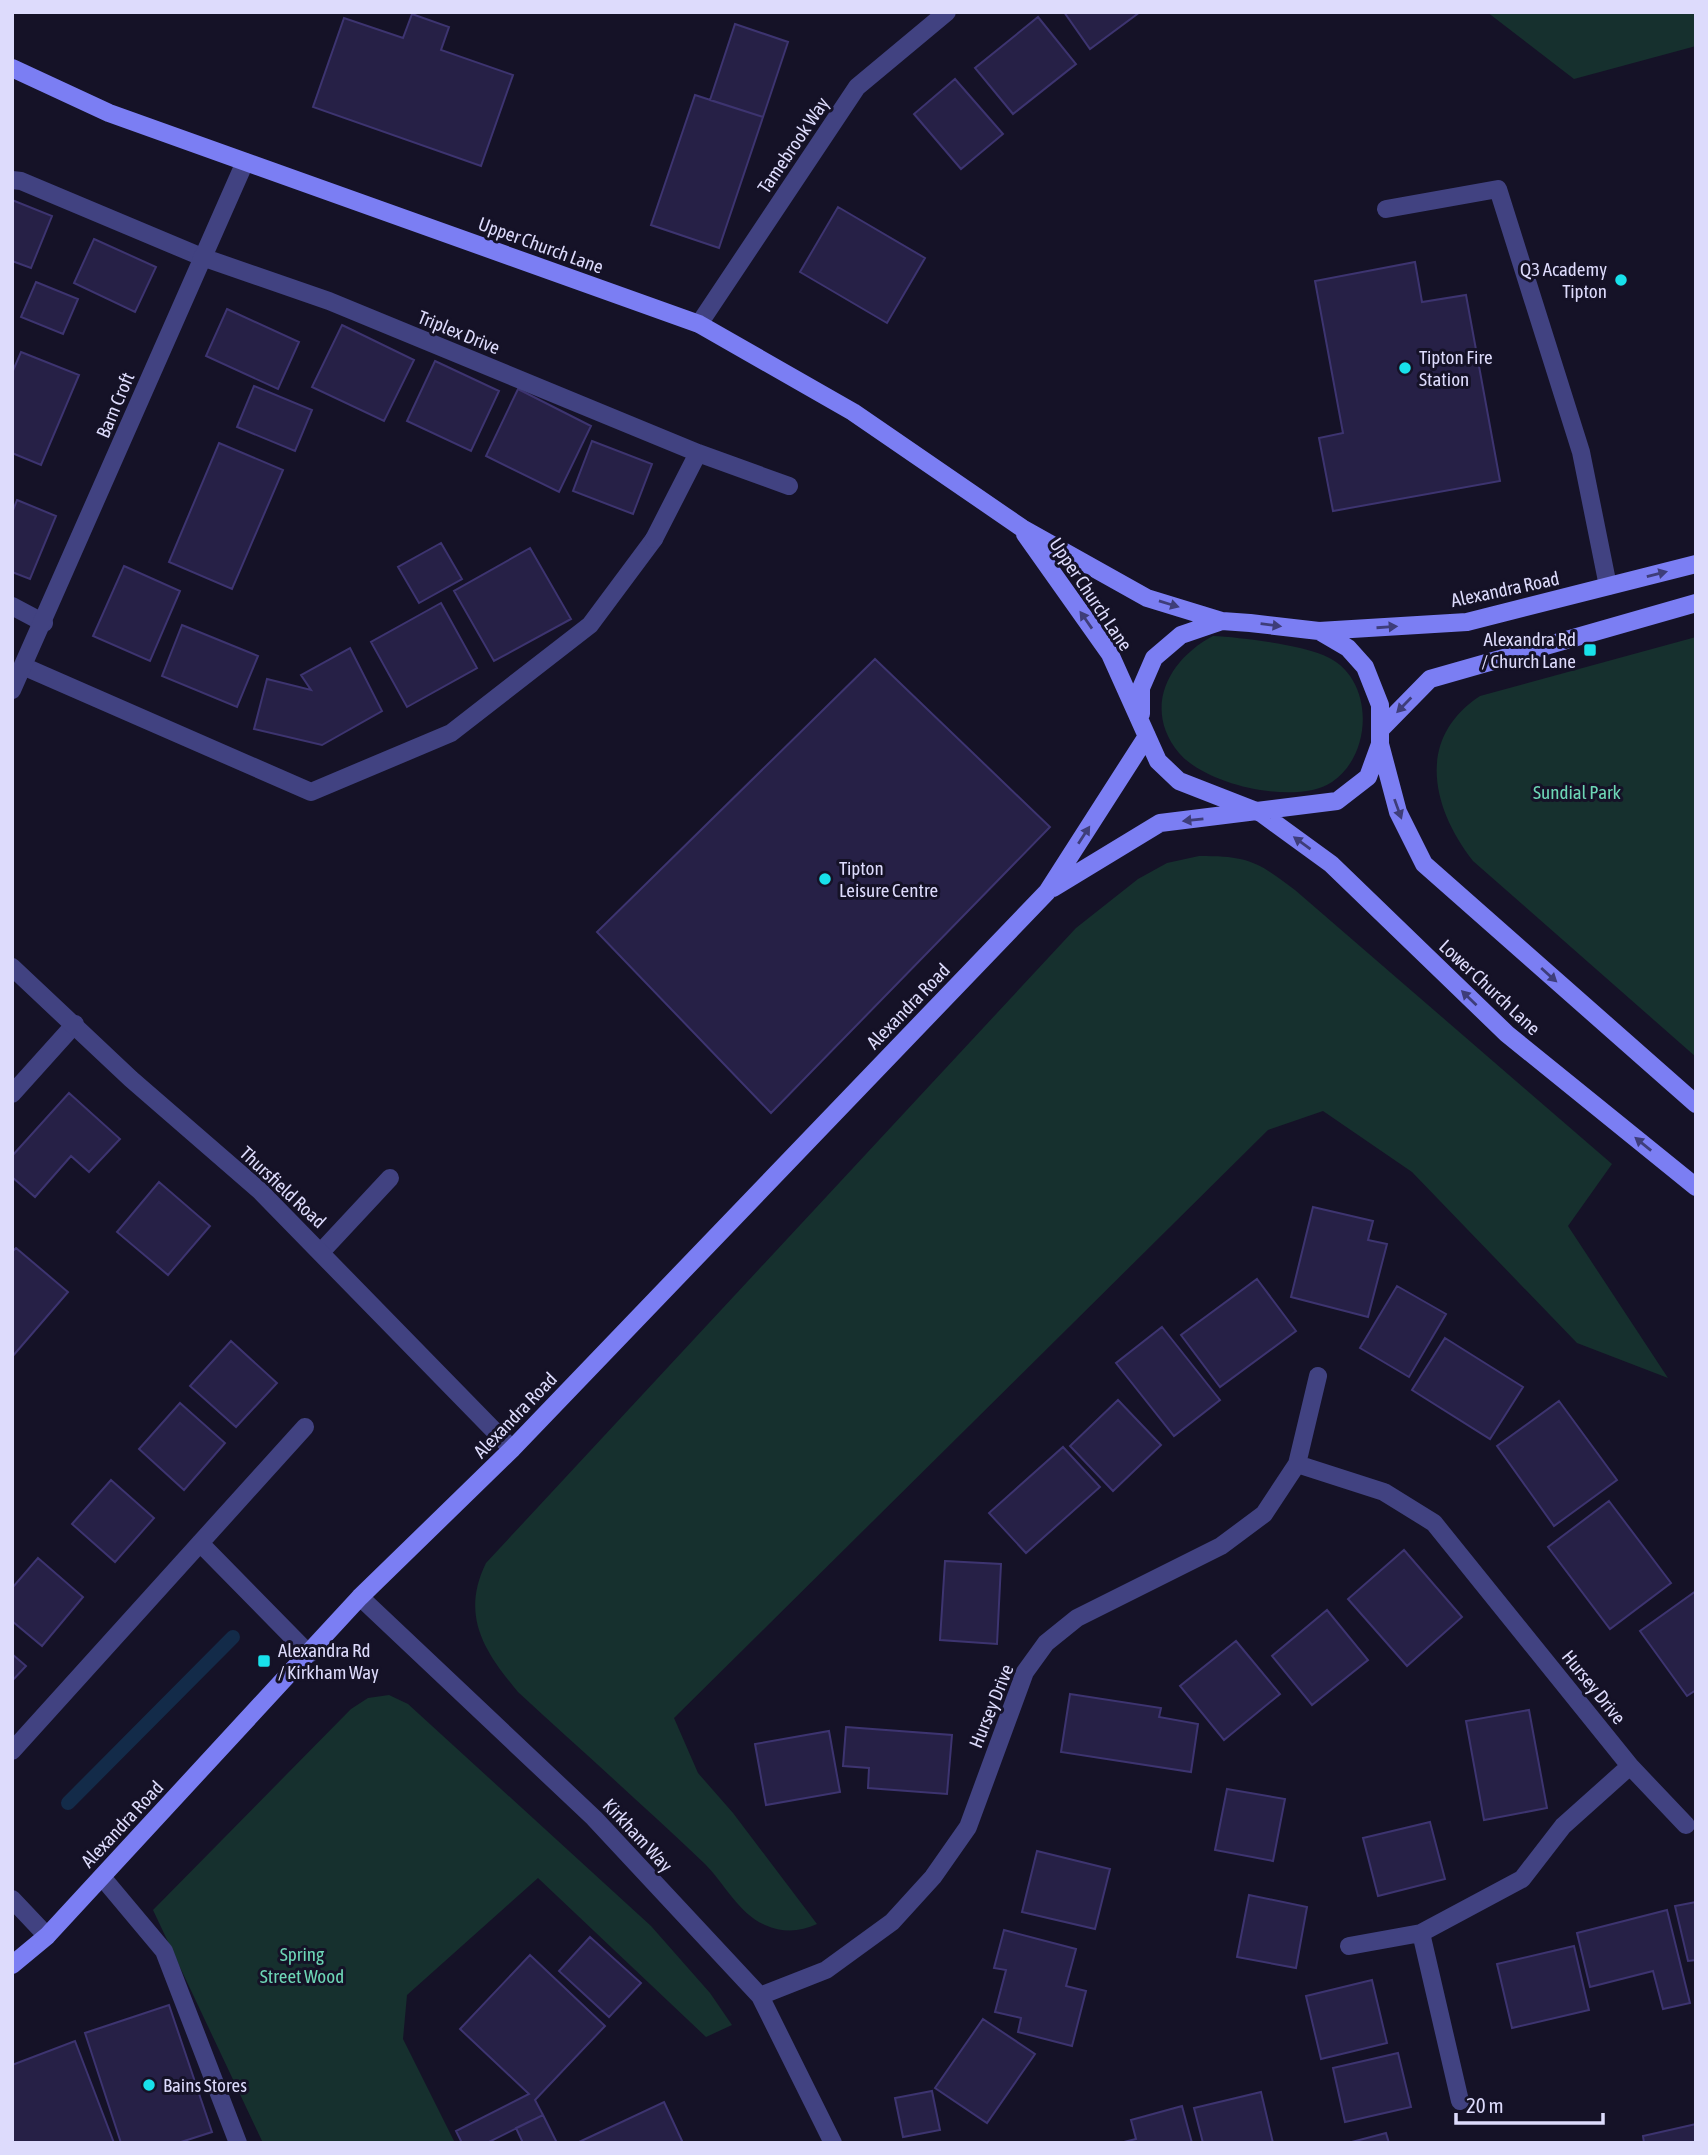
<svg xmlns="http://www.w3.org/2000/svg" width="1708" height="2155" font-family="'Asap Condensed',sans-serif">
<style>
.green{fill:#16302e}
.lines{fill:none;stroke-linecap:round;stroke-linejoin:round}
.stream{stroke:#132b49;stroke-width:14}
.building{fill:#262046;stroke:#3d3470;stroke-width:2}
.lane{stroke:#414281;stroke-width:18}
.street{stroke:#414281;stroke-width:18}
.secondary{stroke:#7b7ef3;stroke-width:18}
.oneway{fill:#3e3d79}
.poi-dot{fill:#18e1eb;stroke:#151227;stroke-width:2.5}
.labels{text-anchor:middle;dominant-baseline:central;stroke-width:6;stroke-linejoin:round;paint-order:stroke}
.street-label{font-size:19px;fill:#dddbfc;stroke:#151227}
.poi-label{font-size:19px;fill:#dddbfc;stroke:#151227;text-anchor:start}
.park-label{font-size:19px;fill:#6dd6b6;stroke:#151227}
</style>
<rect width="100%" height="100%" fill="#151227"/>
<path class="green" d="M1487,12H1696V46L1574,79Z
M1213,636C1239,637 1300,645 1323,655C1375,675 1374,754 1332,782C1296,806 1206,785 1179,753C1142,708 1169,659 1213,636Z
M1696,637V1057L1473,861C1432,808 1415,739 1480,696Z
M1199,856C1248,856 1257,861 1295,890L1612,1164L1568,1226L1668,1378L1577,1343L1412,1172L1323,1111L1268,1130L674,1718L698,1773L733,1813L817,1924C800,1932 783,1933 765,1925C739,1914 724,1883 705,1864C644,1806 581,1750 518,1692C485,1652 460,1616 486,1563L1076,928L1138,879L1167,863Z
M389,1695L408,1704L651,1926L710,1993L732,2025L706,2037L538,1878L407,1995L403,2039L455,2143H263L153,1910L351,1709L368,1698Z"/>
<g class="lines">
<path class="stream" d="M68,1803L233,1637"/>
</g>
<path class="building" d="M1064,12H1140L1090,49Z
M412,14L449,27L441,50L513,75L481,166L313,107L344,18L403,38Z
M1038,17L1076,64L1013,114L975,68Z
M735,24L788,42L763,117L710,100Z
M955,79L1003,134L961,169L914,114Z
M695,95L763,117L719,248L651,225Z
M12,200L52,216L31,268L12,261Z
M838,207L925,258L887,323L800,272Z
M94,239L156,267L135,312L74,283Z
M1415,262L1422,302L1466,295L1500,481L1333,511L1319,438L1343,433L1315,281Z
M36,282L78,299L63,334L21,317Z
M227,309L299,342L278,389L206,356Z
M342,325L414,360L384,421L312,387Z
M21,352L79,375L41,465L12,453V373Z
M435,361L499,391L471,451L407,421Z
M254,386L312,410L295,451L237,427Z
M518,389L591,426L559,492L486,456Z
M592,441L652,464L633,514L573,491Z
M219,443L283,470L232,589L169,562Z
M17,500L56,516L30,579L12,572V513Z
M441,543L462,579L419,603L398,567Z
M530,548L571,619L494,661L454,591Z
M124,566L180,591L150,661L93,636Z
M441,603L477,668L407,707L371,642Z
M182,625L258,656L237,707L162,676Z
M350,648L382,711L322,745L254,729L267,679L311,690L301,675Z
M875,659L1050,827L771,1113L597,932Z
M69,1093L120,1139L89,1172L71,1156L35,1197L12,1177V1156Z
M159,1182L210,1226L168,1275L117,1232Z
M1313,1207L1373,1221L1368,1240L1387,1244L1368,1317L1291,1297Z
M16,1248L68,1292L12,1357V1252Z
M1257,1279L1296,1331L1220,1387L1181,1335Z
M1397,1286L1446,1314L1409,1377L1360,1348Z
M1162,1327L1220,1400L1174,1436L1116,1363Z
M1445,1338L1523,1387L1490,1439L1412,1390Z
M231,1341L277,1383L236,1427L190,1386Z
M1118,1400L1161,1445L1113,1491L1070,1446Z
M1559,1401L1617,1480L1554,1526L1497,1446Z
M180,1403L225,1443L184,1490L139,1449Z
M1063,1447L1100,1487L1026,1553L989,1513Z
M111,1480L154,1518L115,1562L72,1524Z
M1609,1501L1671,1583L1610,1629L1548,1547Z
M1404,1550L1462,1617L1407,1666L1348,1599Z
M38,1558L83,1597L42,1646L12,1621V1588Z
M945,1561L1001,1564L997,1644L940,1640Z
M1696,1591V1690L1687,1696L1640,1631Z
M1327,1610L1368,1660L1312,1705L1272,1656Z
M1236,1641L1280,1694L1224,1740L1180,1686Z
M12,1654L26,1666L12,1681Z
M1070,1694L1161,1708L1159,1717L1198,1724L1191,1772L1061,1752Z
M1529,1710L1547,1808L1484,1820L1466,1721Z
M846,1727L952,1735L947,1794L868,1788L869,1768L843,1766Z
M829,1731L840,1792L766,1805L755,1744Z
M1227,1789L1285,1799L1273,1861L1215,1850Z
M1430,1822L1445,1879L1378,1896L1363,1838Z
M1037,1851L1110,1869L1095,1929L1022,1912Z
M1249,1895L1307,1907L1296,1968L1237,1957Z
M1696,1902V1960L1688,1961L1675,1906Z
M1667,1910L1690,2003L1663,2009L1653,1971L1590,1987L1577,1933Z
M1004,1930L1076,1949L1066,1986L1086,1991L1072,2046L1018,2032L1021,2018L995,2012L1006,1970L994,1968Z
M590,1937L641,1983L609,2017L559,1971Z
M1574,1946L1589,2010L1512,2028L1497,1964Z
M530,1955L605,2026L535,2100L543,2115L487,2143H462L456,2131L529,2094L460,2029Z
M1372,1980L1387,2043L1321,2059L1306,1996Z
M169,2005L212,2132L178,2143H121L85,2033Z
M983,2019L1035,2054L987,2123L935,2088Z
M75,2041L114,2143H12V2065Z
M1398,2053L1411,2107L1345,2122L1333,2068Z
M932,2091L940,2130L903,2137L895,2098Z
M1261,2092L1273,2143H1203L1194,2108Z
M664,2102L683,2143H577Z
M1182,2106L1192,2143H1120L1136,2139L1131,2120Z
M543,2115L557,2143H523L516,2128Z
M1696,2124V2143H1644L1643,2136Z
M1386,2133L1389,2143H1348Z"/>
<g class="lines">
<path class="lane" d="M12,180L21,181L202,257
M1386,209L1498,189L1581,452L1608,586
M12,606L44,623
M25,667L311,792L451,733L590,625L654,539
M12,1094L75,1024
M321,1252L390,1178
M200,1543L309,1654
M12,1751L305,1427
M102,1877L164,1951L238,2143"/>
<path class="street" d="M202,257L329,301L698,453L789,486
M699,324L857,87L947,12
M654,539L698,453
M12,690L245,162
M12,967L131,1079L260,1191L512,1449
M1297,1464L1384,1492L1434,1523L1630,1766L1686,1825
M360,1597L594,1818L760,1996L833,2143
M12,1899L47,1936
M1421,1933L1460,2101
M1349,1946L1421,1933L1522,1879L1563,1826L1630,1766
M760,1996L826,1970L892,1922L933,1877L968,1827L1025,1672L1046,1643L1077,1618L1221,1546L1264,1514L1297,1464L1318,1376"/>
<path class="secondary" d="M12,68L109,113L699,324L853,412L1022,528L1147,598L1222,621
M1025,534L1110,654L1158,761L1179,781L1261,813L1331,864L1507,1034L1696,1187
M1319,631L1467,622L1696,564
M1380,730L1430,679L1696,603
M1380,744L1398,812L1424,864L1696,1104
M1053,888L1160,823L1337,801L1368,777L1380,744V705L1365,667L1348,648L1319,631L1250,623L1222,621L1181,635L1154,658L1141,688V714
M12,1965L47,1936L360,1597L512,1449L1047,892L1147,736"/>
</g>
<defs><path id="oneway-solid" d="M-6-.8H1V-3.2L6.5 0L1 3.2V.8H-6Z" transform="scale(1.75)"/></defs>
<g class="oneway">
<use href="#oneway-solid" transform="translate(1657 574) rotate(-14)"/>
<use href="#oneway-solid" transform="translate(1169 604) rotate(17)"/>
<use href="#oneway-solid" transform="translate(1086 620) rotate(-125)"/>
<use href="#oneway-solid" transform="translate(1271 625) rotate(7)"/>
<use href="#oneway-solid" transform="translate(1387 627) rotate(-4)"/>
<use href="#oneway-solid" transform="translate(1404 705) rotate(134)"/>
<use href="#oneway-solid" transform="translate(1398 809) rotate(70)"/>
<use href="#oneway-solid" transform="translate(1193 820) rotate(174)"/>
<use href="#oneway-solid" transform="translate(1084 835) rotate(-57)"/>
<use href="#oneway-solid" transform="translate(1302 843) rotate(-144)"/>
<use href="#oneway-solid" transform="translate(1549 975) rotate(42)"/>
<use href="#oneway-solid" transform="translate(1469 998) rotate(-136)"/>
<use href="#oneway-solid" transform="translate(1643 1144) rotate(-141)"/>
</g>
<g class="poi-dot">
<circle cx="1621" cy="280" r="7"/>
<circle cx="1405" cy="368" r="7"/>
<rect x="1583" y="643" width="14" height="14" rx="3.5"/>
<circle cx="825" cy="879" r="7"/>
<rect x="257" y="1654" width="14" height="14" rx="3.5"/>
<circle cx="149" cy="2085" r="7"/>
</g>
<g class="labels">
<g class="street-label">
<text transform="translate(793 145) rotate(-56)">Tamebrook Way</text>
<text transform="translate(541 245) rotate(20)">Upper Church Lane</text>
<text transform="translate(459 332) rotate(22)">Triplex Drive</text>
<text transform="translate(115 405) rotate(-67)">Barn Croft</text>
<text transform="translate(1505 589) rotate(-12)">Alexandra Road</text>
<text transform="translate(1091 594) rotate(56)">Upper Church Lane</text>
<text transform="translate(1490 987) rotate(43)">Lower Church Lane</text>
<text transform="translate(908 1006) rotate(-46)">Alexandra Road</text>
<text transform="translate(283 1187) rotate(43)">Thursfield Road</text>
<text transform="translate(515 1415) rotate(-46)">Alexandra Road</text>
<text transform="translate(1594 1687) rotate(51)">Hursey Drive</text>
<text transform="translate(991 1706) rotate(-68)">Hursey Drive</text>
<text transform="translate(122 1824) rotate(-47)">Alexandra Road</text>
<text transform="translate(638 1835) rotate(47)">Kirkham Way</text>
</g>
<g class="poi-label">
<text x="1607" y="269" text-anchor="end">Q3 Academy<tspan x="1607" dy="22">Tipton</tspan></text>
<text x="1419" y="357">Tipton Fire<tspan x="1419" dy="22">Station</tspan></text>
<text x="1576" y="639" text-anchor="end">Alexandra Rd<tspan x="1576" dy="22">/ Church Lane</tspan></text>
<text x="839" y="868">Tipton<tspan x="839" dy="22">Leisure Centre</tspan></text>
<text x="278" y="1650">Alexandra Rd<tspan x="278" dy="22">/ Kirkham Way</tspan></text>
<text x="163" y="2085">Bains Stores</text>
</g>
<g class="park-label">
<text x="1577" y="792">Sundial Park</text>
<text x="302" y="1954">Spring<tspan x="302" dy="22">Street Wood</tspan></text>
</g>
</g>
<rect width="1708" height="2155" fill="none" stroke="#dddbfc" stroke-width="28"/>
<path d="M1456 2113v10h147v-10" fill="none" stroke="#dddbfc" stroke-width="3.5"/>
<text x="1466" y="2113" font-size="21" fill="#dddbfc" stroke="#151227" stroke-width="5" paint-order="stroke">20 m</text>
</svg>
